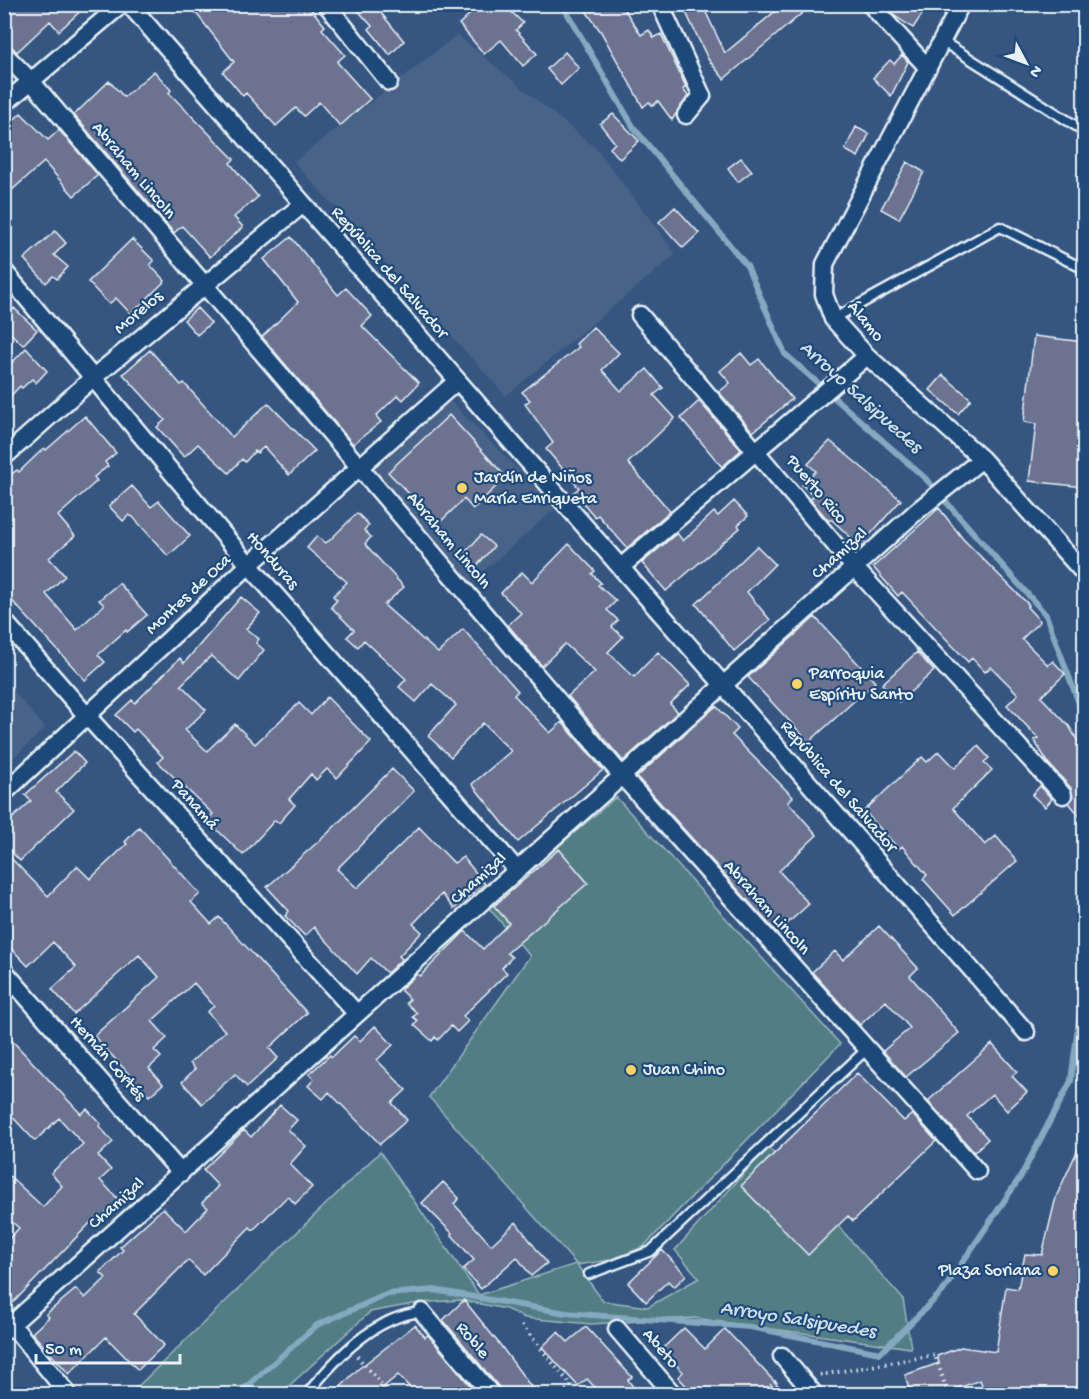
<svg xmlns="http://www.w3.org/2000/svg" width="1089" height="1399" font-family="'Gochi Hand',sans-serif">
<style>
.built{fill:#496288}
.green{fill:#527d85;stroke:#9db7be;stroke-width:1.5}
.lines{fill:none;stroke-linecap:round;stroke-linejoin:round}
.stream{stroke:#84a9c0;stroke-width:6}
.building{fill:#6c7390;stroke:#e8f1f8;stroke-width:1.5}
.service-casing{stroke:#e8f1f8;stroke-width:13}
.minor-casing{stroke:#e8f1f8;stroke-width:21}
.path{stroke:#e8f1f8;stroke-width:4;stroke-dasharray:1.5 4.5;stroke-linecap:butt}
.service{stroke:#1f4a7a;stroke-width:8}
.minor{stroke:#1f4a7a;stroke-width:16}
.poi-dot{fill:#ffd166;stroke:#1f4a7a;stroke-width:2}
.labels{text-anchor:middle;dominant-baseline:central;stroke-width:4.5;stroke-linejoin:round;paint-order:stroke}
.street-label{font-size:18px;fill:#e8f1f8;stroke:#1f4a7a}
.poi-label{font-size:18px;fill:#e8f1f8;stroke:#1f4a7a;text-anchor:start}
.water-label{font-size:20px;font-style:italic;fill:#cfdfea;stroke:#1f4a7a}
</style>
<rect width="100%" height="100%" fill="#365681"/>
<filter id="ink" filterUnits="userSpaceOnUse"><feTurbulence type="fractalNoise" baseFrequency=".0167" numOctaves="2"/><feDisplacementMap in="SourceGraphic" scale="12" xChannelSelector="R" yChannelSelector="G"/><feConvolveMatrix kernelMatrix="1 2 1 2 8 2 1 2 1" color-interpolation-filters="sRGB"/></filter>
<g filter="url(#ink)">
<path class="built" d="M457,35L597,149L676,254L506,396L294,162Z
M447,398L556,508L466,586L373,468Z
M4,680L45,728L5,766H4Z"/>
<path class="green" d="M616,797L840,1044L643,1247L610,1260L577,1265L603,1301L648,1307L699,1278L675,1250L768,1147L903,1299L911,1348L694,1318L591,1324L525,1318L506,1309L461,1300L418,1303L370,1312L280,1394H130L380,1152L479,1295L576,1264L429,1097L530,956L488,907Z"/>
<g class="lines">
<path class="stream" d="M562,4L634,128L747,266L785,354L926,479L1046,615L1084,717
M238,1394L317,1325L388,1294L434,1290L566,1313L750,1327L880,1353L943,1291L1021,1176L1071,1081L1084,980"/>
</g>
<path class="building" d="M4,4H88L59,31L50,21L17,52L4,39Z
M189,4H307L325,26L322,29L345,55L337,62L370,99L340,126L319,102L304,116L296,108L276,126L246,93L243,96L223,72L234,62Z
M352,4H391L381,13L404,41L390,55L369,29L372,26Z
M481,4H503L523,23L516,30L537,54L523,66L501,40L484,54L459,24Z
M596,4H621L641,35L649,30L654,38L661,34L686,87L683,89L688,96L672,120L658,101L653,106L649,102L643,107L601,32L586,11Z
M682,4H702L725,53L784,4H813L724,79L708,59Z
M885,4H929L913,28L895,16Z
M565,52L579,68L561,85L547,69Z
M902,55L908,62L891,96L873,78L890,60L894,64Z
M154,71L171,90L169,93L234,159L230,163L258,197L234,217L243,227L210,257L182,226L174,233L74,115L109,81L124,97Z
M21,113L48,140L59,130L98,175L74,196L44,162L4,197V129Z
M613,114L639,141L620,159L610,148L615,143L600,124Z
M856,127L869,134L858,157L845,150Z
M741,158L752,171L738,182L728,168Z
M907,162L924,172L899,219L881,209Z
M675,207L699,233L683,248L659,222Z
M55,231L66,243L54,255L68,267L57,279L53,276L46,283L24,259Z
M291,237L338,295L346,288L372,316L362,326L419,383L403,400L398,395L376,416L381,422L353,444L262,337L298,302L264,259Z
M132,239L154,261L150,265L165,281L131,314L116,298L109,304L88,282Z
M14,308L37,330L23,345L4,327V318Z
M197,308L211,323L197,335L184,320Z
M593,327L619,353L602,370L621,391L647,369L663,388L654,395L675,418L628,463L670,511L627,548L598,515L595,517L574,492L579,488L546,449L553,443L525,404L530,400L522,392L579,347L576,344Z
M1034,336L1084,342V487L1029,481L1036,424L1024,422Z
M26,348L47,371L36,383L32,379L22,388L20,386L4,403V371Z
M150,350L181,385L184,383L232,437L268,403L315,451L289,475L264,447L257,453L255,451L245,462L242,459L229,473L198,444L184,457L157,427L165,420L123,374Z
M741,353L751,365L759,359L792,399L753,432L719,392L730,383L720,371Z
M943,375L971,399L958,414L930,390Z
M699,401L741,450L722,467L681,418Z
M449,415L506,477L473,509L464,499L438,524L388,472Z
M85,416L116,453L105,462L108,466L94,477L97,481L58,516L75,536L49,558L65,576L46,594L77,630L104,605L99,600L119,583L147,615L127,632L126,630L98,655L105,662L85,680L4,592V480L17,470L19,472L44,448L46,450Z
M830,441L901,500L860,546L832,520H828L810,499L814,496L802,485L816,471L808,464Z
M132,486L151,507L159,501L190,536L168,556L133,517L129,515L123,521L109,506Z
M734,501L748,516L738,525L740,528L666,591L642,563L677,533L683,541L714,512L718,516Z
M939,508L963,539L1029,605L1027,607L1040,621L1022,639L1048,665L1053,661L1065,674L1041,697L1069,726L1084,752V821L1069,803L1073,798L1071,788L1049,764L1034,740L1038,738L1007,705L1018,694L991,667L985,672L972,658L968,662L902,592L898,596L873,567Z
M357,513L369,525L364,530L371,537L365,544L404,587L384,605L438,653L463,629L518,691L514,695L550,733L562,722L603,770L518,842L472,784L511,751L483,723L451,757L428,736L456,705L432,684L416,702L399,687L406,679L364,640L358,647L347,637L354,630L331,607L337,600L333,596L347,582L307,548L317,536L325,543L329,541Z
M481,535L494,546L475,568L462,556Z
M569,544L595,571L592,574L601,583L598,585L616,601L607,610L618,620L612,627L623,637L608,652L634,677L658,652L690,685L670,704L678,712L623,761L568,696L595,672L565,644L542,666L508,625L521,613L501,593L522,572L532,582Z
M757,546L775,564L747,592L770,620L734,651L696,604Z
M241,597L260,613L246,629L259,639L256,643L264,650L239,681L211,656L181,685L206,710L185,730L207,751L235,724L255,744L299,703L311,715L327,697L371,742L337,778L327,769L316,780L311,774L289,799L295,805L279,823L275,820L243,855L207,820L213,814L158,762L163,757L136,729L133,732L116,715L132,700L135,703L180,658L184,663Z
M815,617L875,682L809,742L748,677Z
M917,652L934,671L899,702L882,684Z
M716,706L738,729L732,735L793,797L788,802L817,835L779,871L809,904L777,933L637,777Z
M978,746L989,758L984,762L992,770L953,808L985,845L996,836L1017,861L955,915L923,879L927,875L902,846L899,849L864,811L922,757L927,762L939,751L955,768Z
M74,751L85,763L56,792L74,809L20,861L4,844V826L31,801L25,795Z
M392,769L414,791L337,869L357,888L419,827L454,863L463,857L485,884L454,909L442,894L413,924L422,932L399,956L402,959L387,973L371,958L357,974L314,927L305,936L285,916L289,911L267,887L328,833Z
M1040,786L1052,799L1045,807L1032,795Z
M139,827L200,894L191,902L211,924L219,917L307,1013L269,1048L278,1058L247,1087L235,1074L202,1104L182,1082L195,1069L190,1063L225,1031L207,1012L214,1006L194,983L152,1021L167,1038L154,1050L161,1057L149,1068L163,1084L149,1096L94,1036L159,977L139,955L74,1014L52,989L76,967L53,942L28,966L4,941V851L48,896L77,866L90,879L127,844L125,842Z
M559,849L588,883L507,953L512,957L502,968L507,973L463,1016L468,1021L457,1032L451,1026L438,1040L435,1037L432,1041L414,1025L418,1021L413,1017L417,1013L406,1003L410,999L401,991L402,988L417,974L420,976L465,931L483,949L509,923L494,906Z
M879,926L918,968L910,976L959,1033L906,1077L883,1051L910,1028L886,1001L860,1025L812,972L835,951L843,960Z
M375,1026L393,1045L377,1060L406,1090L392,1103L407,1120L380,1144L329,1092L323,1099L308,1086L314,1079L309,1074L330,1055L332,1057L354,1036L360,1041Z
M4,1032L81,1114L87,1109L101,1124L99,1126L113,1142L98,1156L111,1170L100,1180L119,1200L98,1220L95,1218L4,1312V1244L19,1228L4,1215V1171L43,1207L62,1186L51,1173L83,1144L59,1118L35,1141L4,1108Z
M992,1044L1017,1072L1012,1076L1027,1092L1007,1111L992,1094L967,1116L988,1139L974,1152L928,1101Z
M857,1073L904,1121L912,1114L936,1141L853,1221L848,1216L808,1255L741,1186Z
M280,1105L297,1120L288,1130L306,1146L290,1164L312,1187L295,1204L288,1196L253,1230L250,1227L203,1275L188,1260L134,1314L164,1345L138,1370L106,1337L69,1374L32,1333L49,1317L46,1314L76,1289L85,1298L106,1278L100,1272L123,1250L120,1247L163,1208L186,1231L208,1208L202,1203L218,1186L203,1170L244,1130L251,1137Z
M1084,1136V1395H986L980,1380L940,1395H911L905,1375L939,1363L937,1356L961,1347L996,1352L1006,1287L1018,1289L1025,1254L1042,1255L1056,1197Z
M443,1182L459,1198L454,1204L491,1245L516,1222L547,1263L531,1276L517,1257L481,1289L463,1269L474,1260L451,1234L452,1233L422,1203Z
M662,1250L686,1275L674,1287L668,1281L646,1302L628,1283Z
M464,1300L501,1346L537,1395H501L499,1387L443,1320Z
M415,1325L425,1337L428,1335L478,1395H417L398,1375L374,1395H333L357,1370Z
M586,1327L632,1377L628,1380L639,1395H602L587,1379L578,1386L542,1347L558,1332L568,1342Z
M684,1328L705,1349L725,1329L787,1395H695L678,1377L683,1372L661,1350Z"/>
<g class="lines">
<defs>
<path id="service" d="M942,41L1084,131
M833,319L1000,227L1084,269
M589,1274L651,1251L867,1049
M307,1394C335,1359 374,1316 422,1312"/>
<path id="minor" d="M129,4L1026,1032
M326,4L389,82
M660,4L702,96L686,115
M870,4L928,68
M961,4L825,264L824,294L833,319L867,356L982,459L1084,573
M4,54L31,81L622,776L977,1171
M4,104L122,4
M4,271L249,565L517,870
M640,315L854,567L1063,795
M4,457L94,377L303,204
M621,567L867,356
M4,621L87,716L357,1014
M4,793L249,565L457,381
M4,971L181,1173
M422,1312L491,1394
M12,1325L68,1394
M617,1329L673,1394
M4,1331L917,511L982,459
M782,1356L814,1394"/>
</defs>
<use href="#service" class="service-casing"/>
<use href="#minor" class="minor-casing"/>
<path class="path" d="M522,1325L578,1394
M357,1356L390,1394
M820,1375L935,1355L948,1394
M561,1394L571,1386
M762,1394L779,1379"/>
<use href="#service" class="service"/>
<use href="#minor" class="minor"/>
</g>
</g>
<g class="poi-dot">
<circle cx="462" cy="488" r="6"/>
<circle cx="797" cy="684" r="6"/>
<circle cx="631" cy="1070" r="6"/>
<circle cx="1053" cy="1271" r="6"/>
</g>
<g class="labels">
<g class="street-label">
<text transform="translate(133 171) rotate(50)">Abraham Lincoln</text>
<text transform="translate(389 273) rotate(49)">República del Salvador</text>
<text transform="translate(139 313) rotate(-40)">Morelos</text>
<text transform="translate(865 322) rotate(50)">Álamo</text>
<text transform="translate(816 490) rotate(50)">Puerto Rico</text>
<text transform="translate(448 541) rotate(50)">Abraham Lincoln</text>
<text transform="translate(840 554) rotate(-42)">Chamizal</text>
<text transform="translate(272 561) rotate(49)">Honduras</text>
<text transform="translate(189 595) rotate(-43)">Montes de Oca</text>
<text transform="translate(838 787) rotate(49)">República del Salvador</text>
<text transform="translate(194 805) rotate(48)">Panamá</text>
<text transform="translate(479 879) rotate(-42)">Chamizal</text>
<text transform="translate(766 908) rotate(48)">Abraham Lincoln</text>
<text transform="translate(107 1059) rotate(49)">Hernán Cortés</text>
<text transform="translate(117 1204) rotate(-42)">Chamizal</text>
<text transform="translate(472 1341) rotate(50)">Roble</text>
<text transform="translate(660 1349) rotate(49)">Abeto</text>
</g>
<g class="poi-label">
<text x="474" y="478">Jardín de Niños<tspan x="474" dy="21">María Enriqueta</tspan></text>
<text x="809" y="674">Parroquia<tspan x="809" dy="21">Espíritu Santo</tspan></text>
<text x="643" y="1070">Juan Chino</text>
<text x="1041" y="1271" text-anchor="end">Plaza Soriana</text>
</g>
<g class="water-label">
<text transform="translate(860 398) rotate(42)">Arroyo Salsipuedes</text>
<text transform="translate(798 1321) rotate(9)">Arroyo Salsipuedes</text>
</g>
</g>
<rect width="1089" height="1399" fill="none" stroke="#1f4a7a" stroke-width="24"/>
<rect x="12" y="12" width="1065" height="1375" fill="none" stroke="#e8f1f8" stroke-width="2" filter="url(#ink)"/>
<g transform="translate(1026 63) rotate(131)" stroke="#1f4a7a" stroke-width="4.5" paint-order="stroke">
<path d="M0-4.5L10 22L0 15L-10 22Z" fill="#e8f1f8"/>
<text y="-9" font-size="16" font-weight="bold" text-anchor="middle" fill="#e8f1f8">N</text>
</g>
<path d="M36 1354v9h144v-9" fill="none" stroke="#e8f1f8" stroke-width="3"/>
<text x="45" y="1354" font-size="18" fill="#e8f1f8" stroke="#1f4a7a" stroke-width="4.5" paint-order="stroke">50 m</text>
</svg>
